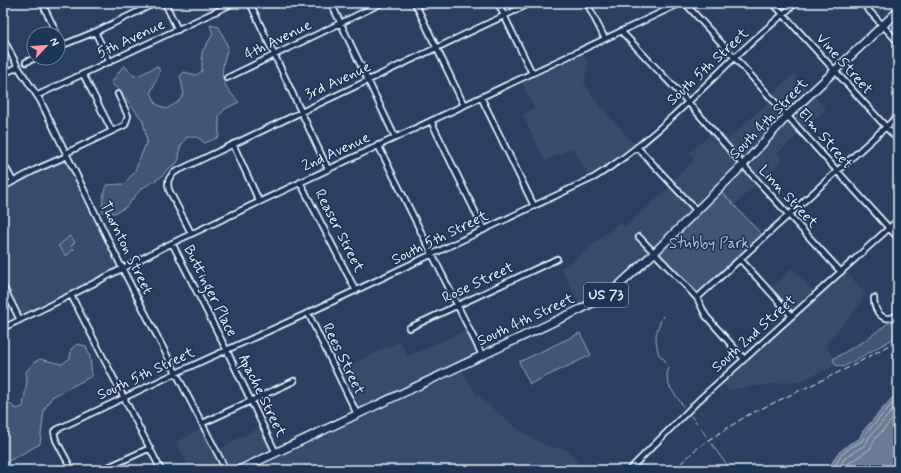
<svg xmlns="http://www.w3.org/2000/svg" width="901" height="473" font-family="Mynerve,sans-serif">
<style>
.built{fill:#364d6b}
.green{fill:#415774;stroke:#94a4b6}
.water{fill:#6b7c95;stroke:#9dabbd}
.lines{fill:none;stroke-linecap:round;stroke-linejoin:round}
.shore{stroke:#b6c2d0;stroke-width:1}
.stream{stroke:#9dabbd;stroke-width:1}
.minor-casing{stroke:#e8f1f8;stroke-width:8}
.highway-casing{stroke:#e8f1f8;stroke-width:10}
.minor{stroke:#1d3557;stroke-width:4.5}
.highway{stroke:#1d3557;stroke-width:7}
.rail{stroke:#e8f1f8;stroke-width:1;stroke-dasharray:6 3;stroke-linecap:butt}
.labels{text-anchor:middle;dominant-baseline:central;stroke-width:3.5;stroke-linejoin:round;paint-order:stroke}
.shield{fill:#1d3557;stroke:#abb9c8;stroke-width:1}
.shield-label{font-size:14px;font-weight:bold;fill:#e8f1f8}
.street-label{font-size:15px;fill:#e8f1f8;stroke:#1d3557}
.park-label{font-size:15px;fill:#b6c3d0;stroke:#1d3557}
</style>
<rect width="100%" height="100%" fill="#294061"/>
<filter id="ink" filterUnits="userSpaceOnUse"><feTurbulence type="fractalNoise" baseFrequency=".025" numOctaves="2"/><feDisplacementMap in="SourceGraphic" scale="8" xChannelSelector="R" yChannelSelector="G"/><feConvolveMatrix kernelMatrix="1 2 1 2 8 2 1 2 1" color-interpolation-filters="sRGB"/></filter>
<g filter="url(#ink)">
<path class="built" d="M581,50L588,65L584,83L596,101L637,147L590,179L573,148L545,161L522,114L534,108L520,79Z
M794,74L826,109L778,153L783,160L734,205L719,189L627,279L581,309L561,268L577,258L620,222L625,227L672,185L670,183L694,160L689,153L714,131L724,143L772,99L770,96Z
M67,156L122,268L20,320L3,286V187Z
M792,268L816,294L845,269L864,293L861,304L826,343L836,365L803,380L728,390L720,381L791,316L769,290Z
M469,329L482,355L460,366L476,394L516,428L545,445L569,451L584,470H173L187,463L176,442L205,427L216,450L263,426L276,452L357,414L336,372L400,341L408,356Z"/>
<path class="green" d="M210,25L219,27L228,47C220,74 218,81 239,102L225,109L219,116V137L205,143L197,137H187L180,147L179,159L177,163L167,170L161,177L141,189L126,207L115,213L103,212C101,202 104,195 106,185L123,184L134,173L147,141L143,121L122,93L111,83L124,65L134,76L140,75L157,66L160,71L151,92L156,104L166,109L178,102L184,94L180,76L184,72L196,75L202,71V52L213,34Z
M719,189L764,237L697,298L654,253Z
M70,236L75,242L71,246L74,249L66,256L58,246Z
M898,316V336L843,367L836,365L833,359L864,341Z
M580,333L591,355L530,384L519,362Z
M77,344L86,346L90,357L92,376L52,397L44,410L40,444L3,464V398L16,409L23,407L27,381L26,372L33,363L40,359L62,364L70,358L71,349Z"/>
<path class="water" d="M898,391V470H824L832,463L837,454L849,444L859,439L863,431Z"/>
<g class="lines">
<path class="shore" d="M830,470L835,466L840,456L851,447L862,441L866,433L898,397
M838,470L844,459L854,452L865,445L870,436L898,404
M846,470L849,463L870,449L875,439L898,413"/>
<path class="stream" d="M663,316C655,334 654,336 659,355L664,359L669,368C662,383 676,394 683,406
M691,416L697,423
M701,428L706,436
M712,444L720,456L732,470"/>
<defs>
<path id="minor" d="M42,3L57,34
M165,3L178,30
M250,3L328,169
M331,3L395,137
M415,3L464,105
M498,3L532,73
M587,3L605,39
M685,3L898,238
M773,3L898,140
M862,3L898,42
M621,31L688,102L743,165L841,272
M95,32L110,62
M58,36L62,45
M3,38L18,67L40,100L122,268L226,470
M58,47L95,32L156,3
M26,62L35,58
M3,74L18,67
M83,74L112,131
M227,78L382,3
M38,95L234,3
M481,97L534,206
M431,121L484,230
M233,144L259,201
M378,145L482,355
M637,147L697,211
M66,153L125,125L128,116L118,94
M3,163L13,181
M300,182L356,291
M3,187L37,169L67,156
M191,233L169,190C167,181 168,178 175,172L531,3
M639,237L688,288L697,298L706,316L744,359
M172,243L227,351L276,453
M740,259L792,316
M3,286L20,320
M71,295L161,470
M697,298L898,116
M874,298C874,313 885,325 898,314
M308,313L357,414
M3,328L71,295L172,243L681,3
M409,328L557,259
M203,423L294,381
M72,470L56,440L54,432L58,429L176,373L308,313L595,177C647,145 690,100 734,58C755,39 775,21 796,3
M102,470L150,448
M629,470L699,400L898,220"/>
<path id="highway" d="M239,470L581,309L603,297L616,288L654,253L743,165L788,115L898,11"/>
</defs>
<use href="#minor" class="minor-casing"/>
<use href="#highway" class="highway-casing"/>
<use href="#minor" class="minor"/>
<use href="#highway" class="highway"/>
<path class="rail" d="M674,470L695,450L710,439L748,415L854,365L898,340"/>
</g>
</g>
<g class="labels">
<rect class="shield" x="584" y="283" width="44" height="24" rx="3"/>
<g class="shield-label">
<text x="606" y="295">US 73</text>
</g>
<g class="street-label">
<text transform="translate(131 39) rotate(-25)">5th Avenue</text>
<text transform="translate(278 40) rotate(-26)">4th Avenue</text>
<text transform="translate(844 64) rotate(48)">Vine Street</text>
<text transform="translate(708 67) rotate(-43)">South 5th Street</text>
<text transform="translate(338 81) rotate(-25)">3rd Avenue</text>
<text transform="translate(769 119) rotate(-46)">South 4th Street</text>
<text transform="translate(825 139) rotate(49)">Elm Street</text>
<text transform="translate(336 152) rotate(-25)">2nd Avenue</text>
<text transform="translate(788 197) rotate(47)">Linn Street</text>
<text transform="translate(339 231) rotate(63)">Reaser Street</text>
<text transform="translate(440 238) rotate(-26)">South 5th Street</text>
<text transform="translate(126 248) rotate(64)">Thornton Street</text>
<text transform="translate(478 283) rotate(-25)">Rose Street</text>
<text transform="translate(210 291) rotate(63)">Buttinger Place</text>
<text transform="translate(526 320) rotate(-25)">South 4th Street</text>
<text transform="translate(754 334) rotate(-42)">South 2nd Street</text>
<text transform="translate(343 359) rotate(64)">Rees Street</text>
<text transform="translate(146 374) rotate(-25)">South 5th Street</text>
<text transform="translate(262 396) rotate(64)">Apache Street</text>
</g>
<g class="park-label">
<text x="709" y="244">Stubby Park</text>
</g>
</g>
<rect width="901" height="473" fill="none" stroke="#1d3557" stroke-width="16"/>
<rect x="8" y="8" width="885" height="457" fill="none" stroke="#e8f1f8" stroke-width="1.5" filter="url(#ink)"/>
<g transform="translate(46 46) rotate(64)"><circle r="19" fill="#1d3557" stroke="#6e8097"/>
<path d="M0-3L7 15L0 10L-7 15Z" fill="#ff9aa2"/>
<text y="-6" font-size="11" font-weight="bold" text-anchor="middle" fill="#e8f1f8">N</text>
</g>
</svg>
